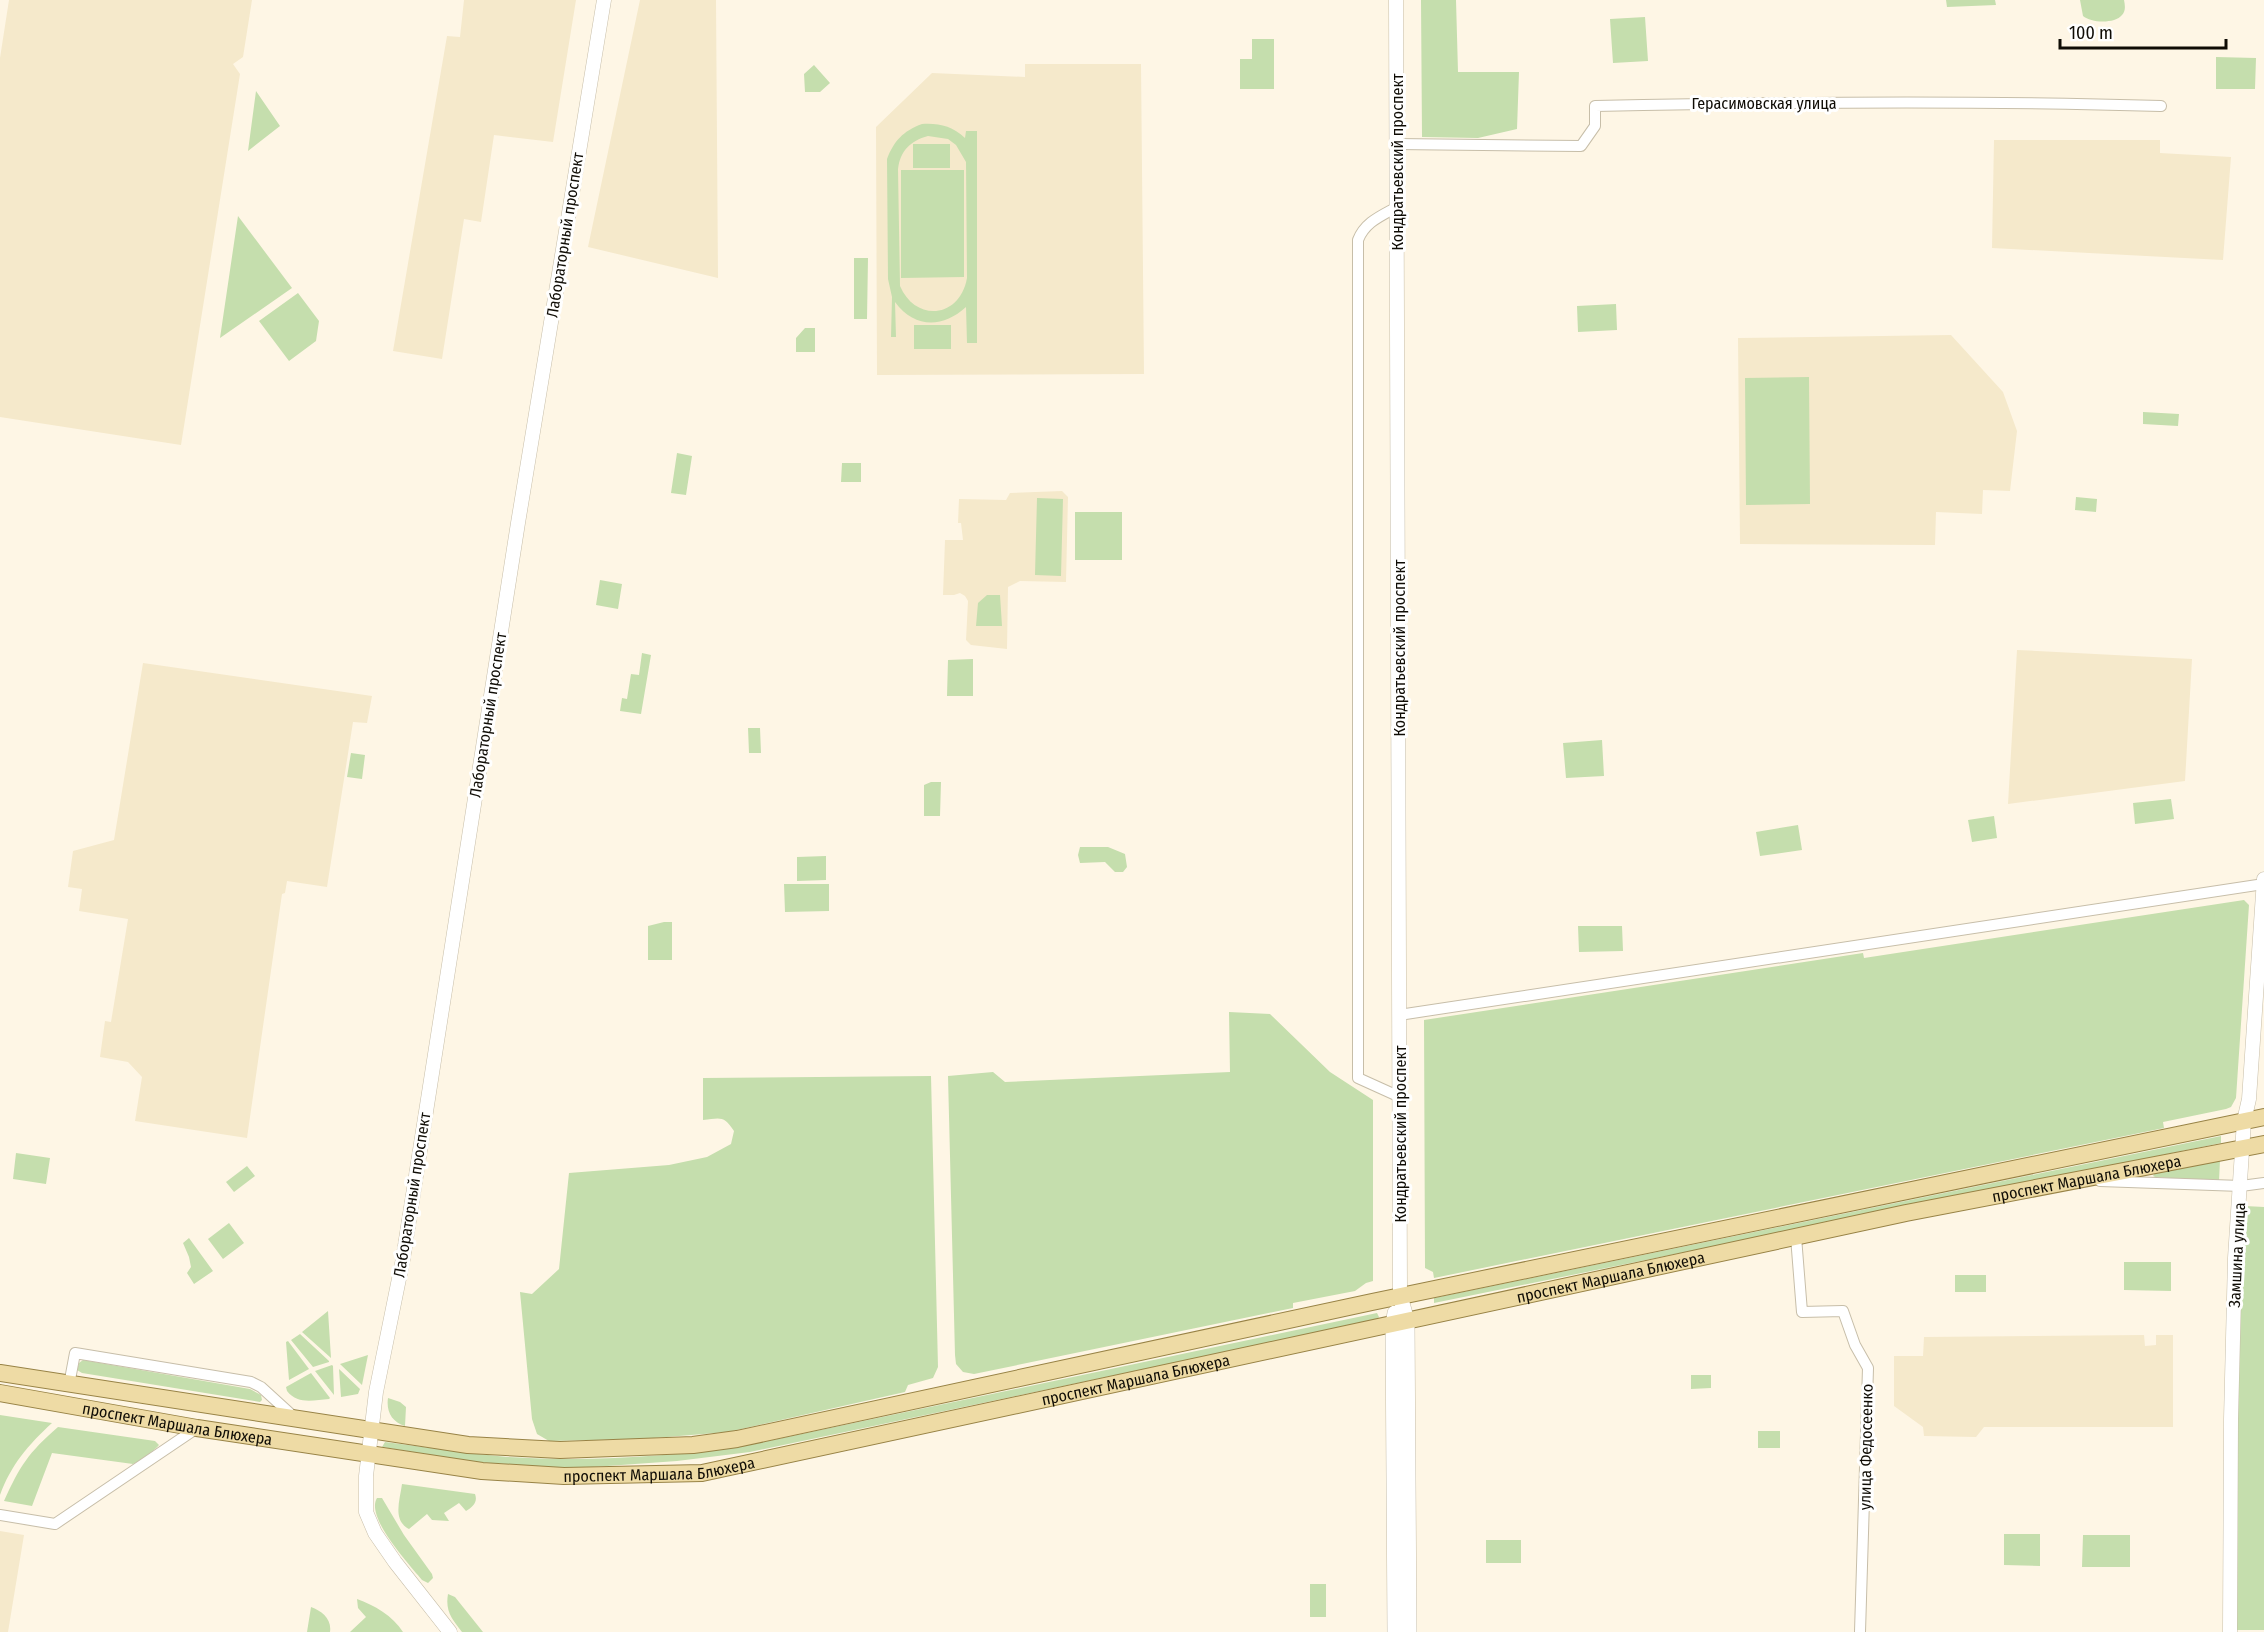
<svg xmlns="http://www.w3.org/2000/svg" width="2264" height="1632" font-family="'Fira Sans Condensed',sans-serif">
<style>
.built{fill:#f5e9cb}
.green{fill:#c5dead;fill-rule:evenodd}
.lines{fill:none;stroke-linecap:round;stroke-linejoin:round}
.minor-casing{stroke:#c7bea9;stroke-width:12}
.tertiary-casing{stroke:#c7bea9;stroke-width:15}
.secondary-casing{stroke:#c7bea9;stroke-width:16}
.primary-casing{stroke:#988346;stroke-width:18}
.minor{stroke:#fff;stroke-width:10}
.tertiary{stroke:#fff;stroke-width:14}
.secondary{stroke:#fff;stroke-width:15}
.primary{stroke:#eedba5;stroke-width:16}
.labels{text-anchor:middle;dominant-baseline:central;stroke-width:6;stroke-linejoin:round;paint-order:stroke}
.street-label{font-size:16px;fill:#0f0c05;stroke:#fff}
</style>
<rect width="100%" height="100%" fill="#fef6e5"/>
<path class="built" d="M9,0H252L243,57L233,64L240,74L181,445L0,417V58Z
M464,0H576L553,142L494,135L481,222L464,219L442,359L393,351L447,36L460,37Z
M640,0H716L718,278L588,247Z
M1025,64H1141L1144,374L877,375L876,127L932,73L1025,77Z
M1994,140H2160V153L2231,157L2223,260L1992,248Z
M1951,335L2003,392L2017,431L2010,491L1983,490L1982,514L1936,512L1935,545L1740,544L1738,338Z
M1062,491L1068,497L1066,582L1020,581L1008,587L1007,649L971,645L966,640L968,601L965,596L960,593L954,595H943L945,540H963L961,523H958L959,499L1006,500L1010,493Z
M2017,650L2192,659L2185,781L2008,804Z
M143,663L372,696L367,723L353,722L327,887L287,881L285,893L282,894L247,1138L135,1121L142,1077L128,1062L100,1057L105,1021L111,1022L128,919L79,911L82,889L68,887L73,851L114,840Z
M2144,1335L2145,1346L2156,1345V1335H2173V1427H1984L1976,1437L1924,1436L1923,1427L1894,1406V1356H1923L1924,1337Z
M0,1531L24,1535L8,1632H0Z"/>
<path class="green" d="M1421,0H1456L1458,72H1519L1517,129L1478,138L1422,137Z
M1946,0H1995L1996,5L1947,7Z
M2080,0H2124C2125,5 2126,11 2122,15C2115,24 2091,23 2083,16Z
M1645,17L1648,61L1613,63L1610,19Z
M1252,39H1274V89H1240V59H1252Z
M2216,57L2256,58L2255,89H2216Z
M814,65L830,83L820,92H805L804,74Z
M256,91L280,126L248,151Z
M922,124C939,123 952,126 965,138L966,131H977V343H967L966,307C943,328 915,329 895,302L896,337H891L892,297L888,279L887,159C894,141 903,131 922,124ZM928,136L948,139L956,145L966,162L967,278C960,318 916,323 900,286L898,169C900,151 910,141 928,136Z
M913,144H950V168H913Z
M901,170H964V277L901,278Z
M238,216L292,288L220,338Z
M854,258H868L867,319H854Z
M298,293L319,321L316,341L289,361L259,321Z
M1616,304L1617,330L1578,332L1577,306Z
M914,325H951V349H914Z
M805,328H815V352H796V338Z
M1809,377L1810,504L1746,505L1745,378Z
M2143,412L2179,414L2178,426L2143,424Z
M677,453L692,456L686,495L671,493Z
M842,463H861V482H841Z
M2076,497L2097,499L2096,512L2075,510Z
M1037,498L1063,499L1061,576L1035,575Z
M1075,512H1122V560H1075Z
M600,580L622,584L618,609L596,605Z
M987,595H1000L1002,626H976L978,603Z
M642,653L651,655L641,714L620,711L622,698L627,699L631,674L639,675Z
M973,659V696H947L948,660Z
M748,728H760L761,753H749Z
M1602,740L1604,776L1566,778L1563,743Z
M351,753L365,755L362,779L347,777Z
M931,782H941L940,816H924V785Z
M2171,799L2174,819L2135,824L2133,803Z
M1994,816L1997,838L1972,842L1968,820Z
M1798,825L1802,850L1760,856L1756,832Z
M1080,847H1108L1125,854L1127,867L1123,872H1115L1105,862L1080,863L1078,855Z
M826,856V880L797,881V857Z
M784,884H829V911L785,912Z
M2244,900L2249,905L2236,1098L2231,1107L2226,1109L2163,1122L2164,1128L1434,1278L1433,1272L1425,1268L1424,1020L1863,953L1864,958Z
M664,922H672V960H648V926Z
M1578,926H1622L1623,951L1579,952Z
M1229,1012L1270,1014L1330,1072L1373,1100V1281L1366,1283L1355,1291L1293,1303V1308L974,1374L963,1372L956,1364L955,1355L948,1076L993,1072L1005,1082L1230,1072Z
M931,1076L938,1367L933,1378L908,1385L905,1392L728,1432L642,1439L549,1441L537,1434L532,1419L520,1292L532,1294L559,1269L569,1173L669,1165L707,1157L731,1144L734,1131C724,1115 720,1118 703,1120V1078Z
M2221,1136V1143L1434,1303V1298Z
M16,1153L50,1158L46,1184L13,1179Z
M2220,1160L2219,1181L2155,1177L2153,1176L2155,1173Z
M247,1166L255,1176L234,1192L226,1182Z
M2245,1206L2264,1207V1630H2236C2237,1489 2234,1347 2245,1206Z
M229,1223L244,1243L223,1259L208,1239Z
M189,1238L213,1271L194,1284L187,1273L191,1267L189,1257L183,1243Z
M2124,1262H2171V1291L2124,1290Z
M1955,1275H1986V1292H1955Z
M328,1311L331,1358L302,1332Z
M1377,1313L1379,1317L1377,1320L750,1452L677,1461L593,1467H548L476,1462L382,1447L385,1442C426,1447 466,1453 507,1457C588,1462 669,1457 749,1445Z
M300,1334L329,1361V1362L313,1367L291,1340Z
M288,1341L309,1369L289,1380L286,1342Z
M368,1355L362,1385L340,1364Z
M83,1360L250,1389L261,1395L262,1400L260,1402L82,1373L77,1370L79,1363Z
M332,1365L333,1366L334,1395L315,1371Z
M339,1369L360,1389L358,1394L341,1397Z
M311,1373L330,1398L329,1399C314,1400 298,1405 287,1391L286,1387Z
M1691,1375H1711V1388L1691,1389Z
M388,1398L400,1402L406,1407L405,1426C392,1422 386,1412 388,1398Z
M0,1415L52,1423C28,1445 11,1465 0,1495Z
M58,1427L155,1441L159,1445C155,1450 139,1462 133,1464L52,1453L32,1506L4,1501C20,1466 28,1453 58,1427Z
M1758,1431H1780V1448H1758Z
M402,1484L475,1494C478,1502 473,1507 466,1511L459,1503L444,1513L449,1521L432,1520L427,1514L409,1529C392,1520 400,1500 402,1484Z
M377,1498H382L404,1535L432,1574L433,1578L428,1583L422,1580C409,1564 365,1517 377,1498Z
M2004,1534H2040V1566L2004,1565Z
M2083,1535H2130V1567H2082Z
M1486,1540H1521V1563H1486Z
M1310,1584H1326V1617H1310Z
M448,1594L455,1597L483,1632H462C452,1619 445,1611 448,1594Z
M357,1599C374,1605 393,1616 403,1632H350L366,1617L358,1608Z
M311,1607C322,1611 332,1619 330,1632H307Z"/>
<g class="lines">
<defs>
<path id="minor" d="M1396,144L1581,146L1595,126V106C1784,102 1973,100 2161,106
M1397,207C1381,216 1365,222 1358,240V1078L1400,1097
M1399,1015L2264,884
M2100,1181L2241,1186L2264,1183
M1796,1237L1802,1312L1843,1311L1855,1345L1868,1368L1860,1632
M69,1385L75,1353L251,1382L261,1387L295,1418
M0,1515L55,1524L197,1428"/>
<path id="tertiary" d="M1396,0L1400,1296
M450,1632L395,1562L375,1533L366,1512V1476L376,1392L403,1259L518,523L604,0
M2230,1632L2231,1419L2235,1258L2244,1121L2249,1099L2264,879"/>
<path id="secondary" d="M1400,1296L1407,1321L1409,1632
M1395,1632L1393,1324L1395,1313"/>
<g id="primary">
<path d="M0,1373L468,1445L560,1450L693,1445L737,1439L1372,1302L2264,1117"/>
<path id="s1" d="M0,1393L197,1428L482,1471L564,1476L702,1473L1906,1213L2264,1144"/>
</g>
</defs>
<use href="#minor" class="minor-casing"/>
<use href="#tertiary" class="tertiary-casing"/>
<use href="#secondary" class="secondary-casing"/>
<use href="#primary" class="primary-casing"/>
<use href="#minor" class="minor"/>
<use href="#tertiary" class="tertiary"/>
<use href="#secondary" class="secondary"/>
<use href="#primary" class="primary"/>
</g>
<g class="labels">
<g class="street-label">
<text x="1764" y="103">Герасимовская улица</text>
<text transform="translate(1397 162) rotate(-90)">Кондратьевский проспект</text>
<text transform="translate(565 235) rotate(-81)">Лабораторный проспект</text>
<text transform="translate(1399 648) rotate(-90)">Кондратьевский проспект</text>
<text transform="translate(488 715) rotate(-81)">Лабораторный проспект</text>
<text transform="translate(1400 1134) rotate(-90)">Кондратьевский проспект</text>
<text stroke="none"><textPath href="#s1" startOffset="2124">проспект Маршала Блюхера</textPath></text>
<text transform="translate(412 1195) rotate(-81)">Лабораторный проспект</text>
<text transform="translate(2237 1255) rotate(-87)">Замшина улица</text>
<text stroke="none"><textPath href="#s1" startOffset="1638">проспект Маршала Блюхера</textPath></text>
<text stroke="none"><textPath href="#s1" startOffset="1152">проспект Маршала Блюхера</textPath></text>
<text stroke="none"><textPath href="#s1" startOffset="180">проспект Маршала Блюхера</textPath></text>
<text transform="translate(1866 1447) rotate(-89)">улица Федосеенко</text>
<text stroke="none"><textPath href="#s1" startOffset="666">проспект Маршала Блюхера</textPath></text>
</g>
</g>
<path d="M2060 39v9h166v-9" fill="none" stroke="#0f0c05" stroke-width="3"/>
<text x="2069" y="39" font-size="18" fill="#0f0c05" stroke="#ffffff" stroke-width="4.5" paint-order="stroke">100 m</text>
</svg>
